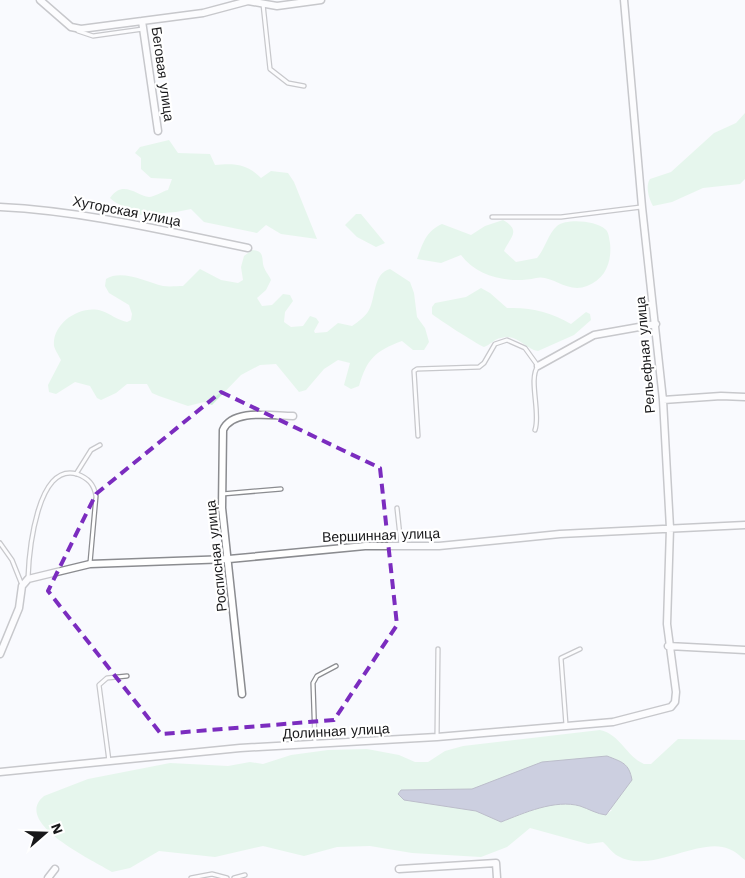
<svg xmlns="http://www.w3.org/2000/svg" width="745" height="878" font-family="'Work Sans',sans-serif">
<style>
.green{fill:#cef2d9;fill-rule:evenodd}
.water{fill:#969bbd;stroke:#70748c}
.lines{fill:none;stroke-linecap:round;stroke-linejoin:round}
.service-casing{stroke:#8b8c90;stroke-width:5.5}
.minor-casing{stroke:#8b8c90;stroke-width:9}
.service{stroke:#fff;stroke-width:3}
.minor{stroke:#fff;stroke-width:6}
.marked{fill:none;stroke:#7b2cbf;stroke-width:4;stroke-dasharray:10 6;stroke-linejoin:round}
.labels{text-anchor:middle;dominant-baseline:central;stroke-width:4.5;stroke-linejoin:round;paint-order:stroke}
.street-label{font-size:14px;fill:#18181a;stroke:#fff}
</style>
<rect width="100%" height="100%" fill="#f9fafe"/>
<path class="green" d="M745,113V179L740,184L703,188L672,202L653,206C649,199 645,186 650,179L671,172L714,133L736,123Z
M169,140L178,153L210,154L215,165C235,163 247,164 261,178L271,171L288,173L294,182L317,239L281,234L266,225L257,233L204,222L191,209L176,212L138,215C129,207 118,206 110,198C123,179 137,196 149,197C154,197 163,191 168,190L172,179L151,178L141,169V158L135,153L140,147Z
M356,214H361L385,243L376,247L357,237L345,225Z
M503,220C522,231 510,237 504,251L516,262L537,258C545,249 548,234 557,226C567,218 596,221 605,229C609,232 609,238 610,243C612,261 606,279 587,286C567,294 552,274 536,278C510,284 477,277 461,255L441,263L417,259C423,243 426,231 442,224L471,235L485,226Z
M252,250C263,251 262,255 263,264C264,270 269,275 271,280L266,290L257,298L262,306L272,305L283,294L290,295L293,301L285,312L284,322L291,327L303,326L310,316L316,318L319,322L314,331L315,333L327,332L338,323L352,326C359,321 365,317 369,310C376,297 373,273 390,269L410,282L414,293L417,317L425,328L429,342L424,350H413L402,341C375,351 367,359 359,386L351,389L344,385L350,363L338,360L324,369L306,390L299,392L276,364L260,365L241,375L212,405L204,402L188,406L159,396L152,393L147,384H127L116,393L101,400L97,398L90,386L75,382L56,394L49,392L48,385L61,360C59,356 55,350 54,346C52,323 81,304 102,311C111,314 117,320 127,322L131,320L132,314L129,305L109,293L105,286L106,279C122,269 146,282 163,286C170,287 177,286 183,286L200,269L221,280L238,283L243,280L241,267L244,256Z
M481,288L490,293L507,308C531,307 551,312 571,324L586,312L590,314L591,320L574,335L538,351C524,349 518,333 501,338C494,339 490,345 484,347C475,343 438,319 432,314V307L435,303L466,297Z
M600,730C620,734 626,756 644,764H651L678,739L745,740V860C740,856 735,851 729,849C700,836 650,875 618,856C612,853 608,846 603,842L588,844L530,828L507,847L481,857L412,853L370,846L337,847L304,856L263,846L215,857L159,851L130,868L112,872C95,861 11,823 44,796L88,779L170,763L228,766L250,762L263,764L291,755L328,750L367,749L399,755L415,762H428L445,751L463,746ZM501,778L612,810L606,815C597,814 589,809 580,806C555,799 524,813 501,822L476,811L404,800L401,790L472,789Z"/>
<path class="water" d="M607,756C622,762 629,763 632,780L606,815C597,814 589,809 580,806C555,799 524,813 501,822L476,811L404,800L398,794L401,790L472,789L542,762Z"/>
<g class="lines">
<defs>
<path id="service" d="M263,4L270,69L288,83L304,86
M78,31L93,36L143,29
M492,217H561L641,207
M418,436L414,371L417,369L479,367L484,363L495,344L507,340L525,348L538,366C528,379 541,413 535,430
M76,474L91,450L100,445
M222,494L281,489
M397,508L401,545
M0,543L12,560L22,585
M28,578C29,552 37,462 77,474C88,478 94,484 96,496L90,563
M566,725L561,658L580,649
M437,736L438,649
M315,743L313,683L317,676L336,666
M109,761L99,685L107,678L127,676
M191,878L212,874L227,878
M234,878L245,875"/>
<path id="minor" d="M40,0L71,27L81,29L203,13L248,1L277,6L321,0
M142,21L158,131
M0,207C84,211 166,231 248,248
M538,366L594,335L656,324
M663,400L721,396L745,397
M668,646L745,650
M0,654L19,608L22,586L28,579L90,564L229,559L365,546H439L560,534L745,525
M242,694L222,508L223,430C233,408 273,416 293,416
M0,772L240,748L437,737L613,722L671,707L675,702L676,692L667,624L670,528L663,400L642,207L624,0
M399,869L496,863L497,878
M48,878L55,869"/>
</defs>
<use href="#service" class="service-casing"/>
<use href="#minor" class="minor-casing"/>
<use href="#service" class="service"/>
<use href="#minor" class="minor"/>
</g>
<path d="M0 0H745V878H0ZM221,392L380,468L397,625L334,720L161,734L48,591L96,494Z" fill="#f9fafe" fill-opacity=".55" fill-rule="evenodd"/>
<path class="marked" d="M221,392L380,468L397,625L334,720L161,734L48,591L96,494Z"/>
<g class="labels">
<g class="street-label">
<text transform="translate(163 74) rotate(82)">Беговая улица</text>
<text transform="translate(127 211) rotate(11)">Хуторская улица</text>
<text transform="translate(645 355) rotate(-95)">Рельефная улица</text>
<text transform="translate(381 535) rotate(-2)">Вершинная улица</text>
<text transform="translate(216 556) rotate(-96)">Росписная улица</text>
<text transform="translate(336 731) rotate(-3)">Долинная улица</text>
</g>
</g>
<g transform="translate(45 833) rotate(70)" stroke="#ffffff" stroke-width="4" paint-order="stroke">
<path d="M0-4L9 19L0 12L-9 19Z" fill="#18181a"/>
<text y="-8" font-size="14" font-weight="bold" text-anchor="middle" fill="#18181a">N</text>
</g>
</svg>
